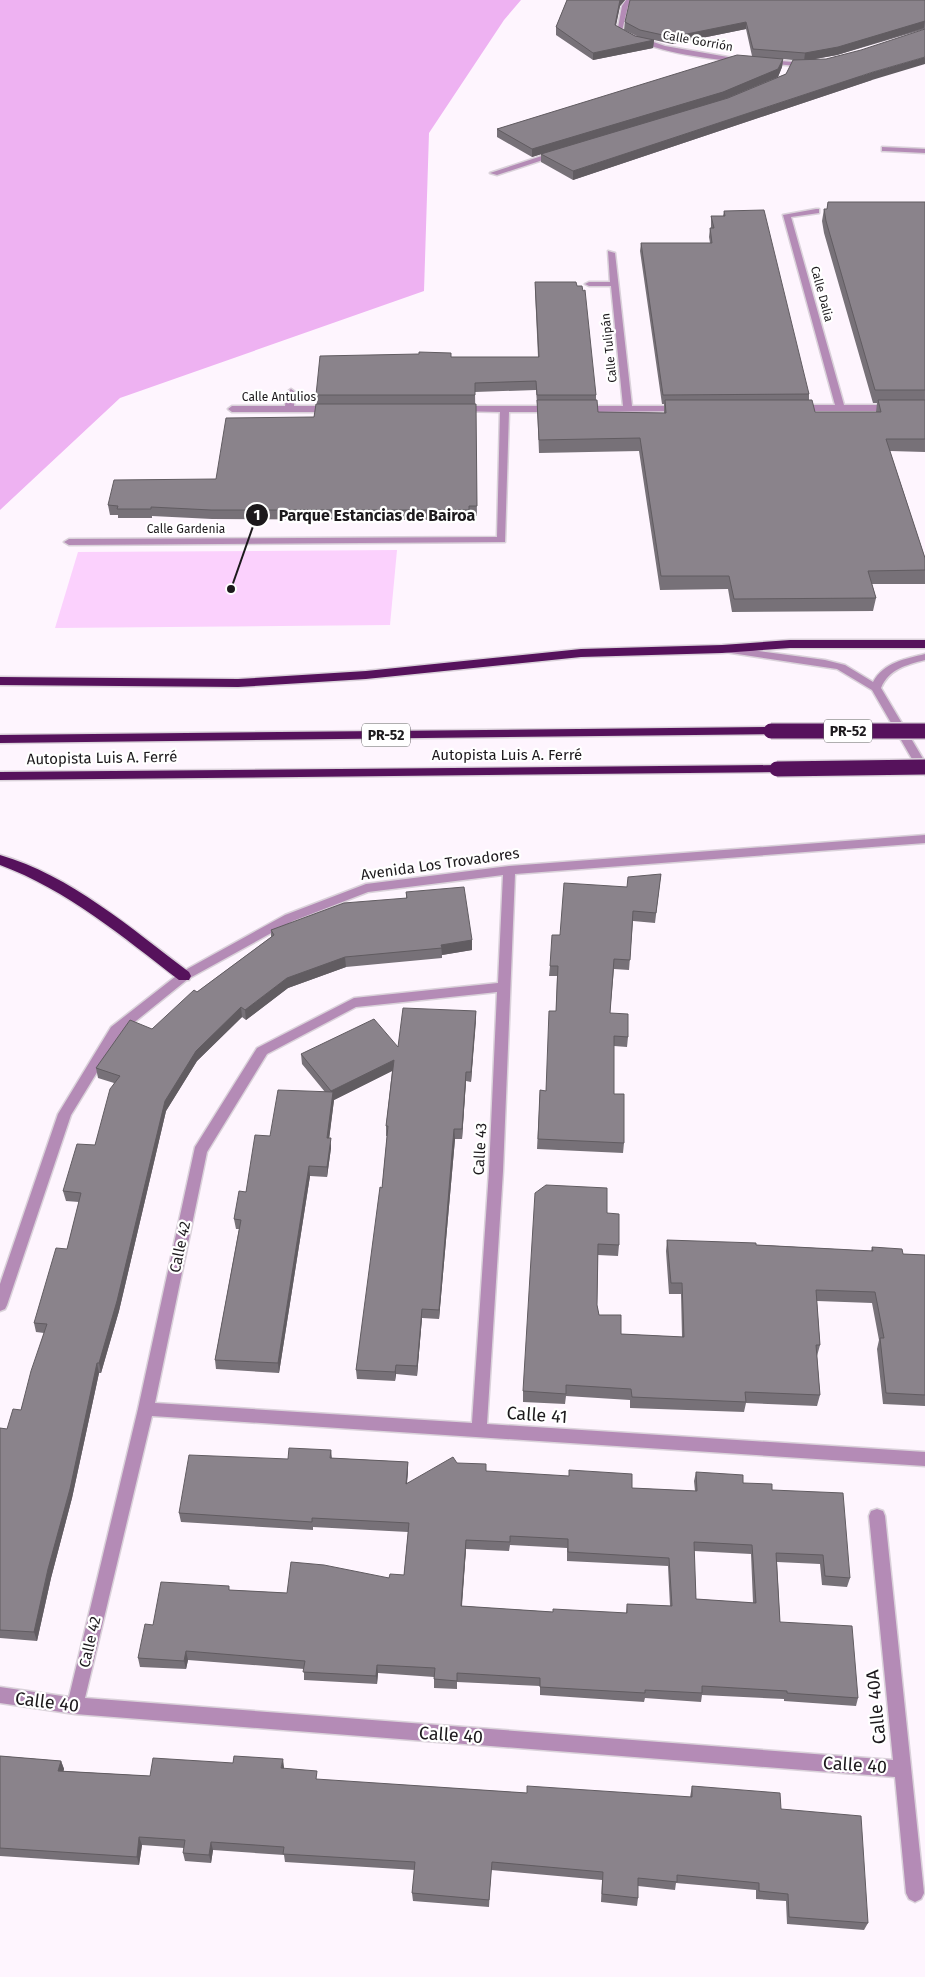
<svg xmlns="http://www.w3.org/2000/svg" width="925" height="1977" font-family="'Fira Sans',sans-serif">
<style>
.green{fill:#fbd1fd}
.forest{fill:#eeb2f2}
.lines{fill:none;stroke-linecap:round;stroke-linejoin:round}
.minor-casing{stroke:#dad2da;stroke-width:3}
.motorway-casing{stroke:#dad2da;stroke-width:3}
.minor{fill:#b48bb6;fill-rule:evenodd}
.motorway{fill:#56125c;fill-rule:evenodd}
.motorway-bridge-casing{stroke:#dad2da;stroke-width:18;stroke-linecap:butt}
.motorway-bridge{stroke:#56125c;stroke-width:15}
.wall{fill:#777178;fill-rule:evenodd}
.shaded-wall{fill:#615c61}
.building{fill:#8a838b;stroke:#615c61;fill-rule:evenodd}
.labels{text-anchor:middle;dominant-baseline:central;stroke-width:4.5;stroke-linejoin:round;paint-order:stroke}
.far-street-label{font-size:12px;fill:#1c191c;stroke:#fff}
.shield{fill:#fff;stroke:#605e60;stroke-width:1}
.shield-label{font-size:14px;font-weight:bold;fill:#1c191c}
.street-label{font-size:15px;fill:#1c191c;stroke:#fff}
.near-street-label{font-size:18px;fill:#1c191c;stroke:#fff}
.leader{fill:none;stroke:#1c191c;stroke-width:2}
.callout-dot{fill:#1c191c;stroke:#fff;stroke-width:2}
.mark-label{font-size:15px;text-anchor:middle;font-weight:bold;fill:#fff}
.callout-label{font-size:16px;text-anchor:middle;font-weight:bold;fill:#1c191c;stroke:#fff;stroke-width:4.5;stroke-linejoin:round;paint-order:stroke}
</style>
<rect width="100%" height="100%" fill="#fef5fe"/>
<path class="green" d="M397,550L390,625L55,628L78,552Z"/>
<path class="forest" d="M0,0H521L504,20L429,133L424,291L120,398L0,510Z"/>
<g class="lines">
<defs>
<path id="minor" d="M626,0H632L628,6L622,31L665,46L745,60L742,62C699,58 657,52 617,33L622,6Z
M767,60L807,63L810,65L807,67L765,63L764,62Z
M882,147L925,149V153L885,151H882Z
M554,152L561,154L497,175L490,173Z
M816,209H819V213L791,217L844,405H925V411H798L794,408L798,405H835L783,215Z
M608,251L615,253L632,406H680L684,409L683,411L583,412L579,409L583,406H623L611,286H589L585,284L589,282H610Z
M291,389L295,392L294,406H333L337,409L333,412H232L228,409L232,406H285L287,392Z
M460,406H553L557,409L553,412H509L505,542L69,545L64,542L69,539L497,537L500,412L457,411V407Z
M722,646L825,660L845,665L873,682C884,662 905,659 925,654V660C906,665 889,669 881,688L925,762V775L919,771L872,690L837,669L718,651V647Z
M925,835V843L515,874L503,1171L487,1424L925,1452V1466L152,1416L85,1698L893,1760L869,1516L871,1511L877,1509L883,1511L885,1516L924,1893L921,1899L915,1902L909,1899L906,1893L895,1777L75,1714L0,1703V1687L69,1697L138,1409L195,1147L257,1048L354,998L498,983L503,875L368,892L293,921L188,979L121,1033L71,1115L7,1305L5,1309L0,1311V1284L58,1114L111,1027L180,973L285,915L366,884L509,866ZM497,992L489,1171L472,1423L155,1403L207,1152L267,1054L356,1007Z"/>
<path id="motorway" d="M790,640H925V648H790L722,653L581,657L366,679L238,687L0,685V677L238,679L366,671L581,649L722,645Z
M771,727L776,728L778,731L776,734L0,743V735Z
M777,765L784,769L782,772L0,780V772Z
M0,855C70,875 132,929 189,972L191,976L189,980H179C123,937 67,890 0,865Z"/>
</defs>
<use href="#minor" class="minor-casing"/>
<use href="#motorway" class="motorway-casing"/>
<use href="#minor" class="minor"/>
<use href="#motorway" class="motorway"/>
<defs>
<path id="motorway-bridge" d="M771,731H925
M777,769L925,767"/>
</defs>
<use href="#motorway-bridge" class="motorway-bridge-casing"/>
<use href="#motorway-bridge" class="motorway-bridge"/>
</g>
<path class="wall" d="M567,0H625L620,6L616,26L635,36L639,37L624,30L625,22L925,0V29L837,55L815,59L872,80L573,180L541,162V154L532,157L497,137V129L752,56L746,29L672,44L654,40L653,48L593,60L556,35V27ZM783,59L793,60L786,74L727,98L778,77L782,67Z
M828,202H925V452L890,451L925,558V584H872L876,598L873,611L732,612L728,589L660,590L639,451L539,453L537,404L536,390L475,392L477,516H469V520L212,519L152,516V518H118V515H110L108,505L216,479L314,417L317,404L316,395L451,357H538L535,291V282L596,395V400L598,412L664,413V404H662L640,251L641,243H710L709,237L710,228H711V216H723L724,211L809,394V400L815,412H876L877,403H873L824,233L822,221L824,209H827Z
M661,874L655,923L633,921L629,970L614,969L610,1013L628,1037L627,1047L614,1046V1094L624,1143L623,1153L537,1149L540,1090L546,1091L556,1011L557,976H549L550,966L560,935L627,887Z
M406,892L472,940V950L442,955V958L346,967L288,988L246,1020L242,1017L197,1061L166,1111L119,1311L101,1373H99L72,1498L51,1578L37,1641L0,1638V1428L7,1429L21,1410L44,1333L36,1332L34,1323L67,1249L79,1202L66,1201L63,1191L95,1145L114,1083L98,1078L96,1068L152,1029L197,992L271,937V930L406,898Z
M476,1011L471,1082L466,1081L462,1139H455L439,1319L422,1318L417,1376L396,1374L395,1381L357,1379L356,1370L382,1188L387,1136H386V1126L392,1071L334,1100L329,1138L331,1148L327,1177L310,1176L279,1373L216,1369L215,1360L239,1229H236L234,1219L270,1136L325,1092L302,1064L301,1054L398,1047Z
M607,1213L619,1245L618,1256L598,1255L597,1305L599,1315L621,1334L682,1337L681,1294H669L666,1251L667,1240L871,1251L872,1247L903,1254L925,1255V1406L883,1404L877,1349L879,1340L872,1303L817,1301L820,1345L817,1356L820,1395L817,1406L746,1403L744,1412L630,1408V1400L566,1396L565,1404L523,1402V1391Z
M331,1450L332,1458L408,1462V1471L407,1483L457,1463L486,1471L632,1488L695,1491L694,1481L696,1472L743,1483L772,1490L850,1578L847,1587L822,1585L820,1564L777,1562L780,1622L858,1698L856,1706L784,1701V1699L702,1695L701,1702L645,1698L644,1702L540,1695V1686L457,1682V1689L434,1688V1677L378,1673L377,1684L304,1680V1669L188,1660L186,1669L140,1667L138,1658L153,1625L230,1590L287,1593L389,1578L404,1575L408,1532L313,1527V1530L181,1522L179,1513L288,1459ZM510,1545L567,1548V1561L668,1566L670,1606L627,1604L626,1613L553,1612L462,1606L466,1549L509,1551ZM694,1551L751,1554L753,1603L696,1599Z
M0,1756L61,1761L64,1769L63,1771L150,1776L284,1767V1769L318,1780L527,1793L690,1797L692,1786L781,1809L868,1923L864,1930L787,1924L786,1901L756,1899V1890L676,1883L675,1890L638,1886V1898L637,1906L601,1902L602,1880L491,1870L489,1907L413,1901L412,1893L415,1870L285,1862L284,1855L213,1850L211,1863L185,1861L183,1853L184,1848L142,1845L139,1865L0,1856Z"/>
<path class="shaded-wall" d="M620,0H625L620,6L614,33L615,25Z
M925,21L924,28L837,55L804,61L805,53Z
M746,22V29L672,44V37Z
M654,40L653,48L593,60V53Z
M925,57V64L872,80L573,180V171L873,72Z
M783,59L782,67L778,77L722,100L532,157V149Z
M472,940V950L442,955L441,945Z
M345,957L346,967L288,988L246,1020L245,1010L287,978Z
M241,1007L242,1017L197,1061L166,1111L119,1311L101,1373L99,1363L165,1101L196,1051Z
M476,1011V1021L471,1082V1072Z
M394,1060V1070L334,1100L328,1148L327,1138L332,1100L331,1091Z
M466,1072V1081L462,1139V1129Z
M454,1129L455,1139L439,1319V1310Z
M331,1138V1148L327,1177V1167Z
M309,1166L310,1176L279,1373L278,1363Z
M422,1309V1318L417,1376V1366Z
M97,1363L99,1373L72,1498L51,1578L37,1641L34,1632L48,1569Z
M396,1365V1374L395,1381V1372Z
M408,1462V1471L406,1493V1484Z
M466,1540V1549L461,1615V1606Z
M186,1651L188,1660L186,1669L184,1661Z
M377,1665L378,1673L377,1684L376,1676Z
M283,1759L284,1767L282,1777L281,1768Z
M61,1761L64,1769L62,1779L58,1771Z
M139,1837L142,1845L139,1865L137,1857Z
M211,1842L213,1850L211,1863L209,1855Z"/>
<path class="building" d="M567,0H620L615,25L635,36L654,40L593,53L556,27Z
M630,0H925V21L838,47L805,53L753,49L746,22L672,37L640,30L625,22Z
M925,29V57L873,72L573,171L541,154L728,98L786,74L793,60L826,59L861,50Z
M737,55L783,59L778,69L723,92L532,149L497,129Z
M828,202H925V390H875L826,221L824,209H827Z
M764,210L809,394L663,395L641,243H712L710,228H714L711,216H725L724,211Z
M535,282H576L577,286H582L583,291L585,290L596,395H537L536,381L475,383V395H316L320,356L419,354V352L451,353V357H539Z
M537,400H597L598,412L666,413L665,400H812L815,412H881L878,400H925V439H886L925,558V570L868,571L876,598L734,599L729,576H661L640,438L539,440Z
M316,404H476L477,506H469V510H211L151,507V509H117L118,506L108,505L114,480L216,479L226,418L314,417Z
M661,874L656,913L633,911L630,960L614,959L610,1013L628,1014V1037L614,1036V1094H624V1143L538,1139L540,1090L546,1091L549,1011H556L558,966H550L552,935H560L564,883L627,887L628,877Z
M464,887L472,940L441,945L442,948L345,957L287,978L245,1010L241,1007L196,1051L165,1101L117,1301L99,1363H97L70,1489L48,1569L34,1632L0,1630V1428L7,1429L13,1409L21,1410L31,1371L47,1324L34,1323L56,1248L67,1249L81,1193L63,1191L77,1144L95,1145L110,1089L120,1076L96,1068L130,1020L152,1029L194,990L197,992L274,935L271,930L344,903L407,898L406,892Z
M403,1008L476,1011L471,1072H466L462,1129H454L439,1310L422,1309L417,1366L396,1365L395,1372L356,1370L380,1187L382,1188L388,1126H386L394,1060L331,1091L301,1054L374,1019L398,1047Z
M278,1090L333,1092L327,1138H331L327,1167L309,1166L278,1363L215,1360L241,1220L234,1219L239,1191L246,1192L255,1135L270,1136Z
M546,1185L607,1188V1213L619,1214V1245L598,1244L597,1305L599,1315H621V1334L684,1337L682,1283H671L667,1240L756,1243V1245L873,1251L872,1247L902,1249L903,1254L925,1255V1395L886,1393L880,1338H884L875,1292L816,1290L820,1345H816L820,1395L745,1392L746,1402L632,1397L631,1389L566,1385V1394L523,1391L535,1193Z
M289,1448L331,1450L330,1458L408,1462L406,1484L453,1457L457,1463L486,1464V1471L569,1476V1470L632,1474V1488L697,1491L696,1472L743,1475V1483L772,1484V1490L843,1493L850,1578L825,1576L823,1555L776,1553L780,1622L852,1626L858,1698L787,1693V1691L702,1686V1693L645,1690V1693L540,1687V1678L457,1673V1681L434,1679L435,1668L377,1665L376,1676L303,1672L305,1661L186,1651L184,1661L138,1658L145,1624L153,1625L161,1582L229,1586V1590L287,1593L291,1562L324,1565L389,1578L390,1574L404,1575L409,1523L312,1518V1522L179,1513L189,1455L288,1459ZM510,1536L568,1539V1552L669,1558L672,1606L627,1604V1613L553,1609V1612L461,1606L466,1540L510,1542ZM694,1542L752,1545L756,1603L696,1599Z
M0,1756L61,1761L58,1771L150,1776L153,1758L233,1763L234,1756L283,1759L281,1768L317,1771L316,1779L527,1793V1786L692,1797V1786L780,1793L781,1809L861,1816L868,1923L789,1917L788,1894L759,1891V1883L677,1875V1882L638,1878V1898L602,1894L603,1872L492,1862L489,1900L412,1893L415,1862L283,1854L284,1847L211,1842L209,1855L183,1853L185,1840L139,1837L137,1857L0,1848Z"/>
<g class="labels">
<g class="far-street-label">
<text transform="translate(698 41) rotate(10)">Calle Gorrión</text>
<text transform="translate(822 294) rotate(75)">Calle Dalia</text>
<text transform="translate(609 348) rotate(-96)">Calle Tulipán</text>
<text x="279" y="397">Calle Antulios</text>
<text x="186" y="529">Calle Gardenia</text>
</g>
<g class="shield">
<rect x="824" y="719.5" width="48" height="23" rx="4"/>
<rect x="362" y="723.5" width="48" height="23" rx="4"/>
</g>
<g class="shield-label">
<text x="848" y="731">PR-52</text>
<text x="386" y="735">PR-52</text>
</g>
<g class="street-label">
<text x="507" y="755">Autopista Luis A. Ferré</text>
<text transform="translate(102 758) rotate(-1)">Autopista Luis A. Ferré</text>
<text transform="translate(440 864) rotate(-8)">Avenida Los Trovadores</text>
<text transform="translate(480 1149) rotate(-87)">Calle 43</text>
<text transform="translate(180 1247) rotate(-78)">Calle 42</text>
<text transform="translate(90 1642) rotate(-77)">Calle 42</text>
</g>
<g class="near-street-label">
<text transform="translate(537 1415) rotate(4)">Calle 41</text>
<text transform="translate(47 1702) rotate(7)">Calle 40</text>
<text transform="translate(876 1707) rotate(-96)">Calle 40A</text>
<text transform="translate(451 1735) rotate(4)">Calle 40</text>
<text transform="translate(855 1765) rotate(4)">Calle 40</text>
</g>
</g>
<path class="leader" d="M231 589L257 515"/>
<g class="callout-dot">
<circle cx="231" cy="589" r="5"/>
<circle cx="257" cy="515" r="12"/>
</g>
<g class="mark-label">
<text x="257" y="520">1</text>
</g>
<g class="callout-label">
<text x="377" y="521">Parque Estancias de Bairoa</text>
</g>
</svg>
